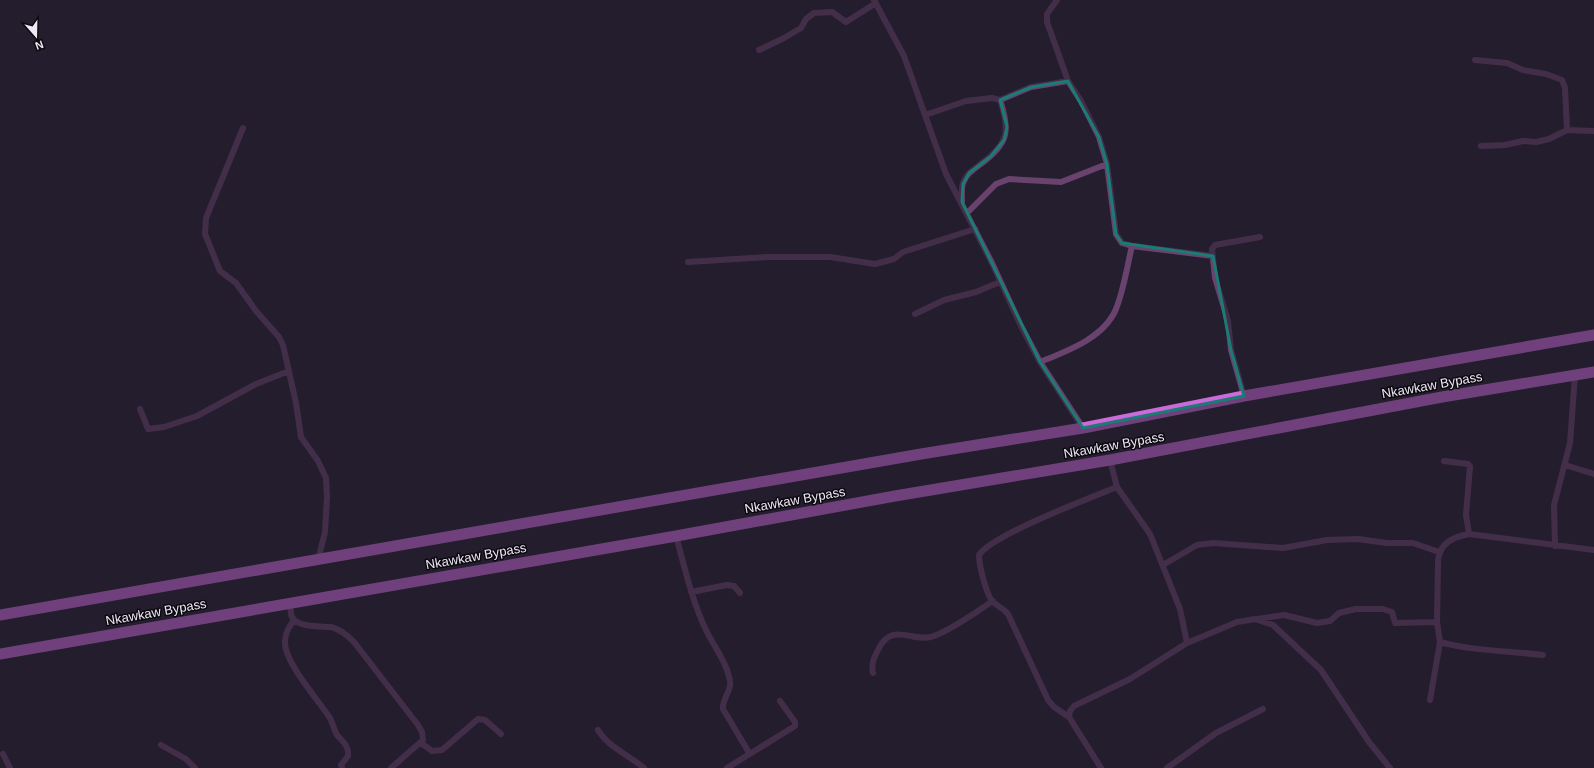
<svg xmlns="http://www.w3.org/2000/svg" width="1594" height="768" font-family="Arial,sans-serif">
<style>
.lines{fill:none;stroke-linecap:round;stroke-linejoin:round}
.street{stroke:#69436e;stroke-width:6}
.highway{stroke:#cb6bda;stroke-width:11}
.marked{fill:none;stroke:#1a7c75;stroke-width:3;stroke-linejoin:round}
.labels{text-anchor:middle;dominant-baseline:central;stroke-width:3;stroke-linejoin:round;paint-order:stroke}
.street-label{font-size:13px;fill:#ede8f4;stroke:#0c0911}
</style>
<rect width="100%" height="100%" fill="#241e2e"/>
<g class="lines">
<path class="street" d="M874,0L904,56L946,174L992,263L1021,326L1040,362L1083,428
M1057,0L1047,14V22L1068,81L1081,101L1099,137L1107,164L1116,234L1122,243L1132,246L1213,256
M759,50L784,38L801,28L806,19L814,13L832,12L846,22L876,3
M1475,60L1507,63L1523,70L1546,74L1562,80L1565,88L1567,130
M925,115L966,101L992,98L1000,100L1031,87L1068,81
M243,128L206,218L205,234L220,271L236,283L256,311L279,337L283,345L296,403L301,437L318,461L326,478L327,497L325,532L318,560
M1481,146L1505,145L1523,141L1536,142L1549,139L1567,130L1594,131
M962,202C962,196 961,189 963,183C966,174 974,169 982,163C1009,143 1010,130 1000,100
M967,213L996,184L1009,179L1061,182L1107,164
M688,262L767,257H830L875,264L894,259L903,252L975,229
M915,314L944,300L976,292L1000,282
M1040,362C1067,351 1104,338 1116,309C1124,289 1127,267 1132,246
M1244,396L1231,350L1228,321L1215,278L1212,249L1215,245L1260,237
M140,409L148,429L164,427L197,416L256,384L289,371
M1444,461L1468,464L1470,466L1466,515L1469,534
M1565,465L1594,474
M676,536C685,568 692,602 707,632C715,648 727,663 730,681C732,691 722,698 723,709L748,751V755L727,768
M1555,546L1554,505L1570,443L1575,375
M1163,565L1197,545L1213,543L1283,548L1327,540L1358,539L1387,543H1413L1439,552
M691,592L727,585L734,586L740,593
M290,602C291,607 290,613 292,617C298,628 320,626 331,627C340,629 348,636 354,642L418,725L422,732L423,740L391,768
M1257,619L1284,615L1317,623L1330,621L1339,613L1356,609H1383L1392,612L1395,623L1437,622
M294,620C289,627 285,633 285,642C284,662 319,701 330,718C333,724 334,730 337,735C343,742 349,746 348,756L341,765L342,768
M1440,642C1473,651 1509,651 1543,655
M1187,643L1237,622L1255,619L1273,625L1321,670L1369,742L1390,768
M873,673C871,663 874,658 878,650C892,620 913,644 934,636C955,628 974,613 993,601
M1430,700L1440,642L1437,622L1438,562C1439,543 1453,537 1469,534L1594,550
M1069,717L1054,707L1048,700L1008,614C1002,607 997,606 993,602C986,595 979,564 979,555C992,535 1090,498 1117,487
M598,730C608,747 629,755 644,768
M421,743L432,751L442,750L478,719L485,720L501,734
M161,745L186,759L195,768
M3,754L10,768
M748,755L795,726V722L780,701
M1101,768L1069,717L1070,711L1074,706L1130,679L1187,643L1180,609L1150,534L1117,487L1110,460
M1167,768L1216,733L1263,709"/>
<path class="highway" d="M0,615L921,454L1083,428L1244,396L1594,335
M0,654L676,536L895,496L1110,460L1442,397L1594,372"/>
</g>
<path d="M0 0H1594V768H0ZM1068,81L1099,137L1107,164L1116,234L1122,243L1213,256L1231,350L1244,396L1083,428L1040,362L962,202L963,184L969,173L991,156L1004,140L1007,127L1000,100L1031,87Z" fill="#241e2e" fill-opacity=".55" fill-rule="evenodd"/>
<path class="marked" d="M1068,81L1099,137L1107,164L1116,234L1122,243L1213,256L1231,350L1244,396L1083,428L1040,362L962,202L963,184L969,173L991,156L1004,140L1007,127L1000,100L1031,87Z"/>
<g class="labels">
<g class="street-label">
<text transform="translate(1432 385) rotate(-10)">Nkawkaw Bypass</text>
<text transform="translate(1114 445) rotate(-10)">Nkawkaw Bypass</text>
<text transform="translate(795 500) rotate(-10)">Nkawkaw Bypass</text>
<text transform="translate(476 556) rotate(-10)">Nkawkaw Bypass</text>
<text transform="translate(156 612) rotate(-10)">Nkawkaw Bypass</text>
</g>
</g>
<g transform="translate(36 36) rotate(160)" stroke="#0c0911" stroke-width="3" paint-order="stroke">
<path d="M0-3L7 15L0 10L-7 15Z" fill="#ede8f4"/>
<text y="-6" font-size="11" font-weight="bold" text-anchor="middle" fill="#ede8f4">N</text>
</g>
</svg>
